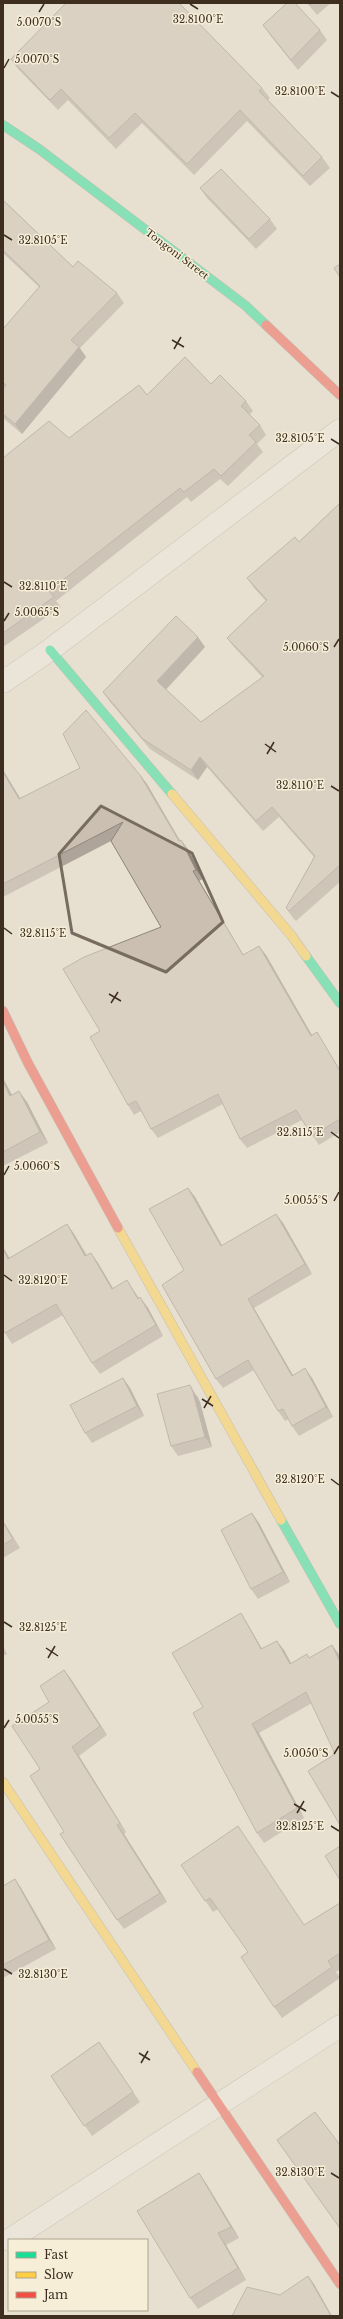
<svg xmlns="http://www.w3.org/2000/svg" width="343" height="2319" font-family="'Libre Baskerville',serif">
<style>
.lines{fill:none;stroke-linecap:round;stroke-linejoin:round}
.street-casing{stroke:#ada599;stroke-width:23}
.fast-casing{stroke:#9c958a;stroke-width:10}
.slow-casing{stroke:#9c958a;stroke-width:10}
.jam-casing{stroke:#9c958a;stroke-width:10}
.street{stroke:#efebe3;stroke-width:22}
.fast{stroke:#16e098;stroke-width:9}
.slow{stroke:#ffcf43;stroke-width:9}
.jam{stroke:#f24e42;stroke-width:9}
.wall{fill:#afa499}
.shaded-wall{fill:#8e867d}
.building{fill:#cbbfb2;stroke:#8e867d}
.marked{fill:none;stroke:#786c5e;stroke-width:3;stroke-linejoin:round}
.ticks{fill:none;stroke:#3d2e20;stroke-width:1.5}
.labels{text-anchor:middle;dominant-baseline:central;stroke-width:3;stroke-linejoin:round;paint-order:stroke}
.street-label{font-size:10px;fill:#3d2e20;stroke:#f7eed8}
.ticks-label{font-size:10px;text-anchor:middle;fill:#3d2e20;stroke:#f7eed8;stroke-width:3;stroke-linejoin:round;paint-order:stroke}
</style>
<rect width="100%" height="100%" fill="#e7e0d1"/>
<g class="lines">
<defs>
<path id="street" d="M3,682L50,650L340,430
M9,2240L340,2026"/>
<path id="fast" d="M3,125L39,149L246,306L266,325
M50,650L172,794
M306,956L340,1003
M281,1520L340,1624"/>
<path id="slow" d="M172,794L291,935L306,956
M118,1228L281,1520
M3,1782L197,2072"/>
<path id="jam" d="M266,325L340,395
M3,1011L28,1063L118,1228
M197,2072L340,2284"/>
</defs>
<use href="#street" class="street-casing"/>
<use href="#fast" class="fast-casing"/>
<use href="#slow" class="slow-casing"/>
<use href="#jam" class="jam-casing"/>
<use href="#street" class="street"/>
<use href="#fast" class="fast"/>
<use href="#slow" class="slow"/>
<use href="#jam" class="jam"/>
</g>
<path class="wall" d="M307,3H331L317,15Z
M263,25L320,30L327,40L298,70L270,35Z
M11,59L262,88L270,98L268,100L322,157L330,168L310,186L247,121L194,175L142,123L116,149L68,100L58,110L18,69Z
M200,188L270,219L277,229L256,249L207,198Z
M3,200L73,267L117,293L124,303L80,348L86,357L22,434L3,418V389L5,387L3,386V329L39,287L3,253Z
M211,384L246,401L253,411L249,415L260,425L266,435L257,444L263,452L228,486L220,479L191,502L187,497L56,601L61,607L3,647V458L69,438L147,395Z
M340,503V882L296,921L293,918L286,908L314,857L279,817L263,831L207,767L198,780L150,749L110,702L103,692L205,647L166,690L201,722L263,678L234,647L227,638L266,601L254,588L247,578L299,542Z
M3,770L20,798L140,775L147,784L180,840H181L188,849L203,879L199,881L243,955H266L312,1035L317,1032L323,1042L340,1070V1132L319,1145L302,1120L247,1148L240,1139L223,1104L158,1138L151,1129L141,1111L134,1115L128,1105L100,1031L161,927L111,841L3,897Z
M3,1078L12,1095L27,1102L48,1143L3,1166Z
M188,1188L195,1197L222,1246L276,1214L283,1223L312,1274L254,1308L293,1375L312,1378L333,1417L299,1436L292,1426L289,1419L285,1421L278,1411L254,1370L223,1388L216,1379L184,1270Z
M67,1224L74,1234L86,1255L98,1263L113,1289L134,1291L139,1298L148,1308L163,1336L100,1374L92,1363L63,1315L12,1344L5,1333L9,1258Z
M123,1378L130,1388L144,1416L92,1443L85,1433Z
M197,1395L200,1402L212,1447L178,1456L171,1446Z
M3,1521L20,1548L3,1558Z
M259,1523L290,1582L258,1599L251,1589Z
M241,1613L247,1623L262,1649L284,1650L291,1664L309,1658L332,1645L339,1654L340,1657V1825L335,1754L312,1703L259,1733L304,1818L264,1843L257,1833L203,1707Z
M3,1646L7,1654L3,1656Z
M64,1670L107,1735L79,1756L126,1832L124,1834L167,1902L124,1929L117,1920L64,1832L40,1769L49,1702Z
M181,1865L304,1925L340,1903V1969L336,1972L340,1978L282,2018L274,2007L248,1952L218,1909L213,1912Z
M15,1879L21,1888L56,1949L3,1978V1886Z
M99,2042L140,2102L92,2136L51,2076Z
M199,2173L207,2185L239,2238L226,2245L246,2280L198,2309L190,2298Z"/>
<path class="shaded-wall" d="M79,347L86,357L22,434L15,424Z
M198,637L205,647L164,691L157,681Z
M200,757L207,767L198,780L191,770Z
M3,770L26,808L19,799L3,772Z
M140,775L147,784L185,850L179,841Z
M181,840L188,849L203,879L196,870Z
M193,871L199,881L249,964L243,955Z
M259,946L266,955L318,1046L311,1036Z
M317,1032L323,1042L340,1070V1071Z
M3,1078L18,1107L10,1096L3,1082Z
M19,1091L27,1102L48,1143L40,1132Z
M188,1188L195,1197L228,1256L221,1246Z
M276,1214L283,1223L312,1274L305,1264Z
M67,1224L74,1234L93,1266L85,1256Z
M3,1247L16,1269L8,1259L3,1249Z
M91,1253L98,1263L120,1300L112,1289Z
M127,1280L134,1291L146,1310L138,1299Z
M140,1297L148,1308L163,1336L156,1325Z
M248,1299L254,1308L299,1386L292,1376Z
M305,1368L312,1378L333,1417L326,1407Z
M123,1378L130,1388L144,1416L137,1406Z
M190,1385L200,1402L212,1447L205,1437Z
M252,1513L259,1523L290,1582L283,1572Z
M3,1521L20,1548L3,1522Z
M241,1613L247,1623L268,1659L261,1649Z
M277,1641L284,1650L297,1674L290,1664Z
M332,1645L340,1657V1662Z
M64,1670L71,1679L107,1735L100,1726Z
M252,1724L259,1733L304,1818L297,1808Z
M72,1747L79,1756L126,1832L120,1823Z
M117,1825L124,1834L167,1902L160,1893Z
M15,1879L21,1888L56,1949L49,1940Z
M199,2173L207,2185L239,2238L231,2227Z
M218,2233L226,2245L246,2280L238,2268Z
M308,2276L314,2284L332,2316H331Z"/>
<path class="building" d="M66,3H179L262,88L259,91L322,157L303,176L240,110L187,164L135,113L109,138L61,89L50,100L11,59Z
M287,3H295L320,30L291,60L263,25Z
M308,3H313L310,5Z
M221,169L270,219L249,239L200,188Z
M3,200L73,267L78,261L117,293L71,340L79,347L15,424L3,414V389L6,385L3,382V329L40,286L3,250Z
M340,264V277L334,268Z
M185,357L211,384L220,375L246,401L241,406L260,425L249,435L256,442L221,476L214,469L184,492L180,488L49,591L54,597L3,633V458L49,421L69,438L139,385L147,395Z
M340,503V865L289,911L286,908L315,856L272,807L256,821L200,757L191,770L143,739L103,692L176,616L198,637L157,681L201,722L264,676L227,638L267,600L247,578L295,537L299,542Z
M86,710L140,775L179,841L181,840L196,870L193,871L243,955L259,946L311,1036L317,1032L340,1071V1119L312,1136L296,1110L240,1139L218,1094L151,1129L136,1101L128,1105L90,1037L100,1031L63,969L84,957L161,927L111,841L123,822L3,884V772L19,799L80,768L63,734Z
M3,1082L10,1096L19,1091L40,1132L3,1152Z
M188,1188L221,1246L276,1214L305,1264L248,1299L292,1376L305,1368L326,1407L292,1426L283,1409L278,1411L248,1360L216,1379L162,1285L184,1270L149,1209Z
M67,1224L85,1256L91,1253L112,1289L127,1280L138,1299L140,1297L156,1325L92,1363L56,1304L5,1333L3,1330V1249L8,1259Z
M123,1378L137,1406L85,1433L70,1405Z
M190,1385L193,1392L205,1437L171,1446L157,1394Z
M252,1513L283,1572L251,1589L221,1530Z
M3,1522L13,1539L3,1545Z
M241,1613L261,1649L277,1641L290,1664L307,1654L309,1658L332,1645L340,1662V1825L308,1771L335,1754L306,1692L252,1724L297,1808L257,1833L193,1713L203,1707L172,1653Z
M64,1670L100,1726L72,1747L120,1823L117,1825L160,1893L117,1920L60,1834L64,1832L30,1776L40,1769L12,1726L49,1702L40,1686Z
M238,1826L304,1925L340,1903V1953L328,1961L332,1967L274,2007L241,1957L248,1952L210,1898L205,1901L181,1865Z
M340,1846V1880L325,1856Z
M15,1879L49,1940L3,1965V1886Z
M99,2042L133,2092L84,2126L51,2076Z
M315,2112L340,2145V2227H339L277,2140Z
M199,2173L231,2227L218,2233L238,2268L190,2298L137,2211Z
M308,2276L331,2316H232L247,2287L280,2295Z"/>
<path d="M0 0H343V2319H0ZM101,806L192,853L223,922L166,972L72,933L59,854Z" fill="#e7e0d1" fill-opacity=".55" fill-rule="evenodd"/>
<path class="marked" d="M101,806L192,853L223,922L166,972L72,933L59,854Z"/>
<path class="ticks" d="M190,4L198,9M39,12L44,4M4,68L9,59M331,92L339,97M4,235L12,240M172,340L184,347M174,349L181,337M331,439L339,444M4,582L12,587M4,621L9,613M334,647L339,639M265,744L276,752M267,754L274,742M331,786L339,791M4,928L12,934M109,994L121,1001M111,1003L118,992M331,1132L339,1138M4,1175L9,1166M334,1201L339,1192M4,1275L12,1281M202,1399L213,1406M204,1408L211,1396M331,1479L339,1485M4,1622L12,1627M46,1648L58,1656M48,1658L55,1646M4,1728L9,1720M334,1754L339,1746M294,1804L306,1811M297,1813L304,1801M331,1826L339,1831M4,1969L12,1974M139,2053L150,2060M141,2063L148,2051M331,2173L339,2178"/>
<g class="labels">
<g class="street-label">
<text transform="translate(177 254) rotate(37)">Tongoni Street</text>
</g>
</g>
<g class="ticks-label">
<text x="198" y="23">32.8100°E</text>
<text x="39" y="26">5.0070°S</text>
<text x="37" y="63">5.0070°S</text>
<text x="300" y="95">32.8100°E</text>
<text x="43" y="244">32.8105°E</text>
<text x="300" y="442">32.8105°E</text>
<text x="43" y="590">32.8110°E</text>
<text x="37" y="616">5.0065°S</text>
<text x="306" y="651">5.0060°S</text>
<text x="300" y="789">32.8110°E</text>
<text x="43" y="937">32.8115°E</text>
<text x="300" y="1136">32.8115°E</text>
<text x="37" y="1170">5.0060°S</text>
<text x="306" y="1204">5.0055°S</text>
<text x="43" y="1284">32.8120°E</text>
<text x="300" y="1483">32.8120°E</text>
<text x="43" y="1631">32.8125°E</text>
<text x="37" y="1723">5.0055°S</text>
<text x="306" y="1757">5.0050°S</text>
<text x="300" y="1830">32.8125°E</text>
<text x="43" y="1978">32.8130°E</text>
<text x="300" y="2176">32.8130°E</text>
</g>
<rect width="343" height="2319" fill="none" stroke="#3d2e20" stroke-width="8"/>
<rect x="8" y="2239" width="140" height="72" fill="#f7eed8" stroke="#ada18e"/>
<rect x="16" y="2252" width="20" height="6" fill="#16e098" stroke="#ada18e"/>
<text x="44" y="2259" font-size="12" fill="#3d2e20">Fast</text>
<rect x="16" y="2272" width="20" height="6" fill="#ffcf43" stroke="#ada18e"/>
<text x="44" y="2279" font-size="12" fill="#3d2e20">Slow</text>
<rect x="16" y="2292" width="20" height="6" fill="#f24e42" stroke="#ada18e"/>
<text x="44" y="2299" font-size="12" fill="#3d2e20">Jam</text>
</svg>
